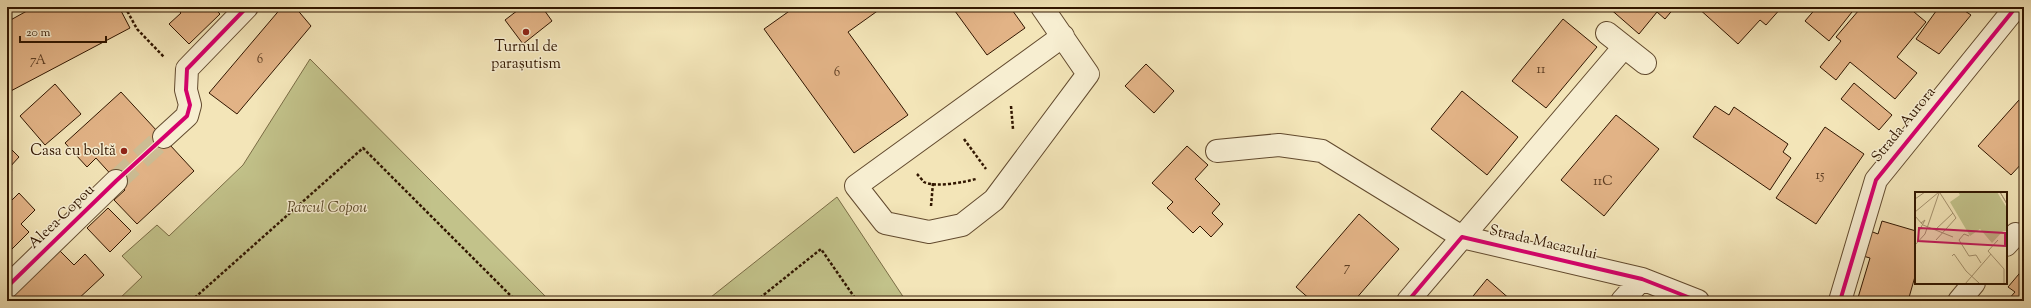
<svg xmlns="http://www.w3.org/2000/svg" width="2031" height="308" font-family="'Sorts Mill Goudy',serif">
<style>
.green{fill:#c2c28a;stroke:#7a6c45}
.building{fill:#e2b386;stroke:#311600}
.lines{fill:none;stroke-linecap:round;stroke-linejoin:round}
.minor-tunnel{stroke:#ccbc93;stroke-width:22;stroke-dasharray:22 11;stroke-linecap:butt}
.minor-casing{stroke:#624a2e;stroke-width:24}
.path{stroke:#311600;stroke-width:2.5;stroke-dasharray:3 2;stroke-linecap:butt}
.minor{stroke:#f7eed1;stroke-width:22}
.cycleway-casing{stroke:#f7eed1;stroke-width:6}
.cycleway{stroke:#d6006c;stroke-width:4}
.poi-dot{fill:#8f2418;stroke:#f7eed1;stroke-width:1.5}
.labels{text-anchor:middle;dominant-baseline:central;stroke-width:3;stroke-linejoin:round;paint-order:stroke}
.number-label{font-size:13px;fill:#5d3d22}
.poi-label{font-size:15px;fill:#311600;stroke:#f7eed1}
.street-label{font-size:15px;fill:#311600;stroke:#f7eed1}
.park-label{font-size:15px;font-style:italic;fill:#5c4a29;stroke:#f7eed1}
.inset-road{fill:none;stroke:#a5926e;stroke-width:1}
.view{fill:#c2185b;fill-opacity:0.15;stroke:#c2185b;stroke-width:2}
.inset-edge{fill:none;stroke:#311600;stroke-width:2}
</style>
<rect width="100%" height="100%" fill="#f3e5b8"/>
<filter id="stains"><feTurbulence type="fractalNoise" baseFrequency=".005" numOctaves="4"/><feColorMatrix values="0 0 0 0 .2 0 0 0 0 .09 0 0 0 0 .02 0 0 0 .5 -.17"/></filter>
<radialGradient id="worn" r=".72"><stop offset=".6" stop-color="#630" stop-opacity="0"/><stop offset="1" stop-color="#630" stop-opacity=".3"/></radialGradient>
<path class="green" d="M310,59L550,301H117L142,277L122,256L157,225L169,236L243,165Z
M837,197L906,301H706Z"/>
<path class="building" d="M34,7H119L130,28L7,93V22Z
M175,7H217L215,9L220,14L189,44L169,24L181,13Z
M282,7H295L311,26L237,114L209,93Z
M522,7H542L552,21L523,44L505,20Z
M795,7H883L848,32L908,115L854,153L764,29Z
M952,7H1010L1025,28L987,55Z
M1608,7H1675L1665,19L1657,12L1639,34Z
M1697,7H1782L1766,25L1760,20L1738,44Z
M1817,7H1845L1852,12L1829,41L1805,21Z
M1856,7H1908L1926,22L1897,57L1917,73L1895,99L1850,62L1836,80L1820,67L1841,41L1836,37L1859,10Z
M1939,7H1959L1971,15L1939,54L1916,39Z
M1563,19L1597,47L1546,108L1512,81Z
M1146,64L1174,91L1154,113L1125,86Z
M1854,83L1892,115L1879,130L1841,99Z
M55,84L81,114L45,145L20,116Z
M1462,91L1518,137L1487,175L1431,129Z
M121,92L194,171L137,224L114,200L125,190L96,158L87,167L65,143Z
M2019,100L2024,104V161L2011,175L1978,146Z
M1715,106L1729,115L1734,107L1788,144L1783,152L1791,158L1770,190L1693,137Z
M1616,115L1659,149L1604,216L1561,180Z
M1825,127L1864,154L1816,224L1776,198Z
M7,145L19,157L9,168L12,170L7,176Z
M1187,146L1208,165L1195,179L1220,204L1212,213L1223,224L1211,237L1200,226L1193,233L1167,208L1173,202L1152,183Z
M19,193L35,210L21,224L29,232L7,254V205Z
M108,208L131,231L110,252L87,228Z
M1359,214L1399,249L1354,301H1312L1296,287Z
M1882,221L1916,231V273L1908,301H1857L1870,258L1863,256L1870,231L1878,234Z
M58,249L74,265L85,254L104,275L76,301H19L11,292Z
M2024,268V301H2007L2015,292L2008,287Z
M1487,279L1512,301H1469Z"/>
<g class="lines">
<path class="minor-tunnel" d="M116,181L164,137"/>
<defs>
<path id="minor" d="M1042,7L1088,74L994,200L962,225L929,232L885,223L856,186L1063,36
M1607,33L1645,63
M164,137L187,116L190,105L186,90L187,69L247,7
M1217,151L1279,145L1322,151L1462,237L1642,279L1698,301
M2006,245L2016,234
M7,287L116,181
M1408,301L1624,47
M1622,301L1642,279
M1840,301L1876,180L2016,7
M1959,301L1974,283"/>
</defs>
<use href="#minor" class="minor-casing"/>
<path class="path" d="M125,7L137,29L164,57
M1011,106L1013,129
M964,139L986,169
M917,174C919,176 922,180 924,182C935,188 965,182 976,179
M931,206L933,183
M191,301L363,148L516,301
M756,301L821,249L857,301"/>
<use href="#minor" class="minor"/>
<defs>
<path id="cycleway" d="M7,287L116,181L187,116L190,105L186,90L187,69L247,7
M1408,301L1462,237L1642,279L1698,301
M1840,301L1876,180L2016,7"/>
</defs>
<use href="#cycleway" class="cycleway-casing"/>
<use href="#cycleway" class="cycleway"/>
</g>
<g class="poi-dot">
<circle cx="526" cy="32" r="4"/>
<circle cx="124" cy="151" r="4"/>
</g>
<g class="labels">
<g class="number-label">
<text x="260" y="60">6</text>
<text x="38" y="61">7A</text>
<text x="1541" y="70">11</text>
<text x="837" y="73">6</text>
<text x="1820" y="176">15</text>
<text x="1603" y="182">11C</text>
<text x="1347" y="268">7</text>
</g>
<g class="poi-label">
<text x="526" y="47">Turnul de<tspan x="526" dy="17">parașutism</tspan></text>
<text x="116" y="151" text-anchor="end">Casa cu boltă</text>
</g>
<g class="street-label">
<text transform="translate(1904 125) rotate(-51)">Strada Aurora</text>
<text transform="translate(62 217) rotate(-44)">Aleea Copou</text>
<text transform="translate(1543 243) rotate(13)">Strada Macazului</text>
</g>
<g class="park-label">
<text x="327" y="208">Parcul Copou</text>
</g>
</g>
<g transform="translate(1915 192)">
<rect width="92" height="92" fill="#f3e5b8"/>
<path d="M43,0H82L92,16V39H88L77,51L65,37L55,44L35,10L45,3Z" fill="#c2c28a"/>
<path class="inset-road" d="M85,0L92,12M85,0L92,12M0,7L10,0M0,20L24,0M0,24L8,33L38,45M20,38L38,21M4,39L10,28L6,31M54,44L49,42L44,48L54,64L61,63L66,71M21,48L41,26L25,1M83,48L73,59L89,77V92M0,53L10,42L24,1M37,64L39,62L51,79L64,91M50,92L76,62"/>
<path class="view" d="M4,36L90,41V54L3,49Z"/>
<rect width="92" height="92" class="inset-edge"/>
</g>
<rect width="2031" height="308" fill="none" stroke="#f3e5b8" stroke-width="24"/>
<rect x="8" y="8" width="2015" height="292" fill="none" stroke="#311600" stroke-width="2"/>
<rect x="12" y="12" width="2007" height="284" fill="none" stroke="#311600"/>
<path d="M20 36v6h86v-6" fill="none" stroke="#311600" stroke-width="2"/>
<text x="26" y="36" font-size="12" fill="#311600" stroke="#f7eed1" stroke-width="3" paint-order="stroke">20 m</text>
<rect width="100%" height="100%" filter="url(#stains)"/>
<rect width="100%" height="100%" fill="url(#worn)"/>
</svg>
